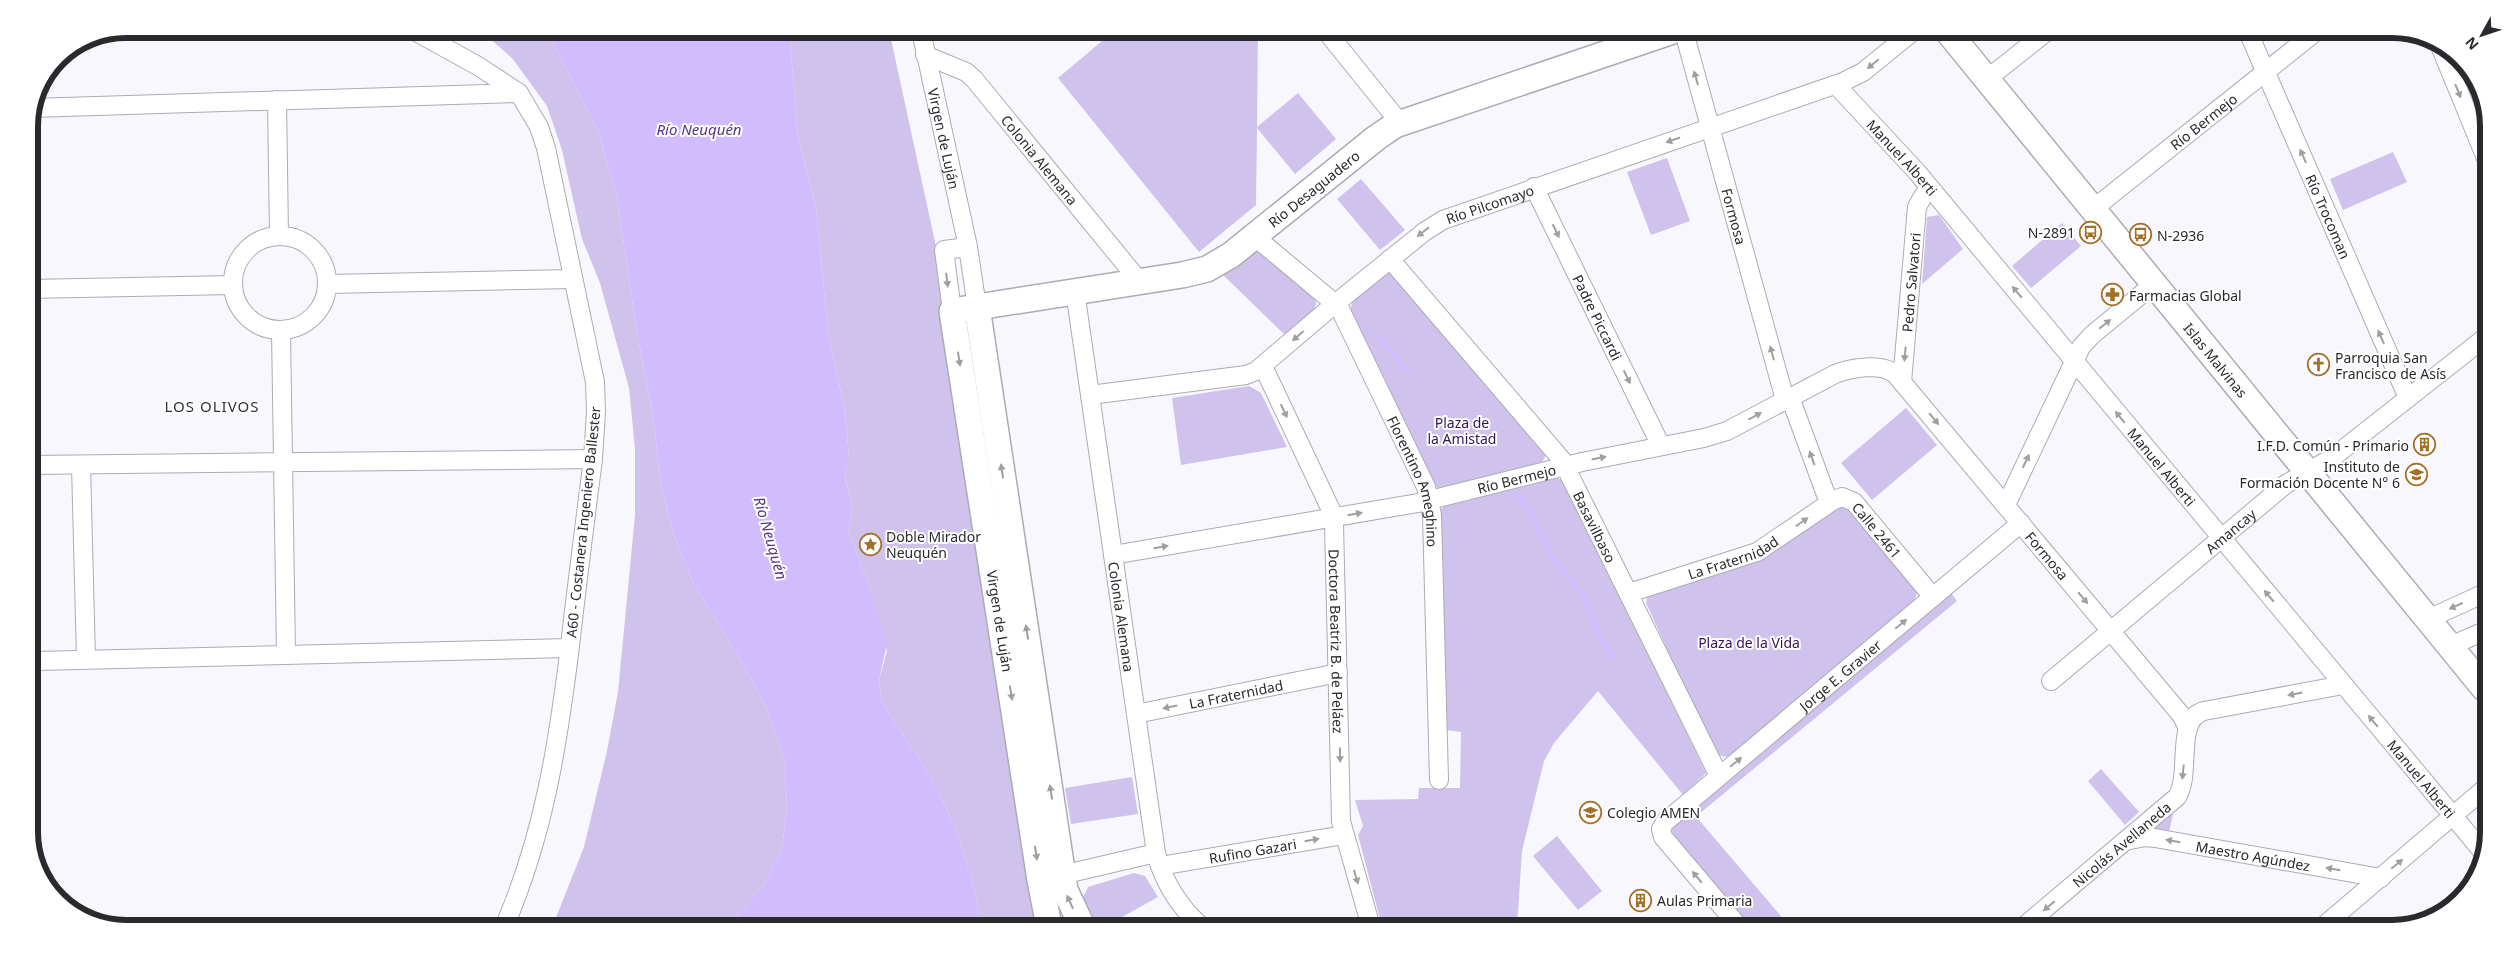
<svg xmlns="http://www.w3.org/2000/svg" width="2517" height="958" font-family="'Noto Sans',sans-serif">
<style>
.green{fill:#cfc2ed}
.water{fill:#d1bdfd}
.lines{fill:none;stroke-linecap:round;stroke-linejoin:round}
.stream{stroke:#d1bdfd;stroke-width:4.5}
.street-casing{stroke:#adaab4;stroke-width:20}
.secondary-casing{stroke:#adaab4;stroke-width:28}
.street{stroke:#fff;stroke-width:18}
.secondary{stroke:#fff;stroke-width:25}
.oneway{fill:#9f9fa0}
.labels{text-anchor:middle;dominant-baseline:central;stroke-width:4;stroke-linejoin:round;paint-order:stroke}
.street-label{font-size:14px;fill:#2a292d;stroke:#fff}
.poi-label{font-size:14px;fill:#2a292d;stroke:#fff;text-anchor:start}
.park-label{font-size:14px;fill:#33135b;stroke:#fff}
.water-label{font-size:15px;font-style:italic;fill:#543881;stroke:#fff}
.neighbourhood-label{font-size:15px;letter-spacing:1px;fill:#333139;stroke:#fff}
.rim{fill:none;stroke:#2a292d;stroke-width:6}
</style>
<rect width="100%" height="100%" fill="#f9f7fe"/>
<path class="green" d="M480,30H546L598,130L617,197L637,333L653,415L661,486L673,532L693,583L736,652L765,704L785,761L787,810L782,847L764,884L730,925H553L584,847L607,751L618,692L635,515V449L629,388L600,283L582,239L562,150L547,106L512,58Z
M789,30H889L937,251L1041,926H981L974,887L956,829L932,779L882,703L879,680L887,651L867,579L848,532L852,505L845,476L849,455L845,412L828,331L816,209L798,137Z
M1114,31H1258L1257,127L1298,93L1336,139L1295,174L1257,128L1256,205L1199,252L1058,78Z
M2393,152L2407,182L2343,210L2330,179Z
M1667,158L1690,221L1651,235L1627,172Z
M1361,179L1405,230L1380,250L1337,199Z
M1939,215L1963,249L1922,284L1927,217Z
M2062,223L2081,246L2031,288L2012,266Z
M1256,250L1315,297L1316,304L1314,310L1286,336L1220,272Z
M1385,273H1392L1546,454L1542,463L1441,489L1434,486L1350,310L1353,300Z
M1249,386L1261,393L1287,447L1181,465L1172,398Z
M1906,408L1937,445L1872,500L1841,463Z
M1555,477L1564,481L1706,773L1683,795L1598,691L1554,743L1544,761L1522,851L1517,927H1382L1358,835L1363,826L1355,800L1418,799L1419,788H1460L1461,732L1446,730L1440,511L1445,504Z
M1844,503L1915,587L1917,593L1914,602L1732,754C1724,759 1719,756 1713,750L1646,603L1647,597Z
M1951,593L1957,601L1699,814V820L1791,928H1750L1673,837L1672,830L1675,824Z
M2101,769L2139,812L2125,825L2088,781Z
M1132,777L1138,814L1071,824L1065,788Z
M2171,813L2173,814L2169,832L2151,829Z
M1557,836L1602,891L1578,910L1533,856Z
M1134,873L1145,876L1158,897L1106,926H1098L1083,897L1088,887Z"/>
<path class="water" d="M546,30H789L798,137L816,209L828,331L845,412L849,456L845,477L852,505L848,532L867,579L887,644L879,680L882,703L932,779L956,829L974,887L981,926L730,925L764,884L782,847L787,810L785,761L765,704L736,652L693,583L673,532L661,486L653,415L637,333L617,197L598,130Z"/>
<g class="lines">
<path class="stream" d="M1379,338L1408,371
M1446,414L1463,434
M1517,494L1532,515L1551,555L1583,595L1600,637L1613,657"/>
<defs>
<g id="street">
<path d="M411,29L478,66L519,93L539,127L546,148L595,382L596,412L593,459C585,521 577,584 570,646C558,744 544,834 505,925"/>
<path id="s1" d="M921,31L968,247L977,307"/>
<path d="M1326,31L1400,123"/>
<path id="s2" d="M1684,32L1785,400"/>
<path id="s3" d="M2249,34L2408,398"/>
<path d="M2440,46L2488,163"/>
<path id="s4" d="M925,55L966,72L974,79L1140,282"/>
<path d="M1987,79L2045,33"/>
<path id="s5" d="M1836,85L1917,172L2483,852"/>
<path d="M277,100L279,236"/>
<path d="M32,108L519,93"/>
<path id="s6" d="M1534,187L1661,446"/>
<path id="s7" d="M2093,209L2313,34"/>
<path id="s8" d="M1254,236L1339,307L1426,487L1432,515L1439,780"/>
<circle cx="280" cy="283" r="47"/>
<path id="s9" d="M1390,259L1562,460L1719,776"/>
<path d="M327,284L573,279"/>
<path d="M29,289L233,285"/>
<path id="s10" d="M1075,291L1156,853C1164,883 1179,907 1202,927"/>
<path d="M952,311L944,250L968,247"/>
<path d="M281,330L286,655"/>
<path id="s11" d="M1263,366L1331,510L1334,524L1341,821L1371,927"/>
<path id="s12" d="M1902,382L1917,207L1923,196L1930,188"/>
<path id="s13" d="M1090,395L1246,375L1256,371L1336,303L1424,232L1443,220L1843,82L1863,72L1911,33"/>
<path d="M1790,397L1829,503"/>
<path d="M29,465L593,459"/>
<path d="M81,465L86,659"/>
<path d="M2006,505L2081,347L2092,335L2154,284"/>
<path id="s14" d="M1113,555L1418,503L1582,462L1704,438L1727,431L1835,374C1850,368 1883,362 1896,375L2182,716L2188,729"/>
<path id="s15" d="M1629,593L1757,552L1834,500L1842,497L1854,502L1933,597"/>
<path d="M2428,619L2485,593"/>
<path d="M2450,646L2485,631"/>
<path d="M36,661L569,648"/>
<path id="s16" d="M2051,681L2286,484L2332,458L2487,336"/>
<path id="s17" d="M1136,714L1338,673"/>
<path id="s18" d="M2125,841L2145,837L2155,838L2381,878"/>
<path id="s19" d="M1160,866L1344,835"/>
<path d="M1053,877L1156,853"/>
<path id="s20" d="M1740,928L1663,837L1661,829L1665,822L2021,523"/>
<path id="s21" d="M2022,928L2177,797C2192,774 2174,719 2204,711L2343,685"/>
<path d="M2320,929L2483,790"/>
</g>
<g id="secondary">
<path id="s22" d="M1949,33L2484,688"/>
<path d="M977,307L1065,890L1082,926"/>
<path id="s23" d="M1049,926L1040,880L952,311L1182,275L1207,269L1231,255L1376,138L1395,125L1670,32"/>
</g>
</defs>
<use href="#street" class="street-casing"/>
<use href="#secondary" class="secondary-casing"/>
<use href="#street" class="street"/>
<use href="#secondary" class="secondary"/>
</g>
<defs><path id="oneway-solid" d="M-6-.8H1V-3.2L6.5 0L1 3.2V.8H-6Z" transform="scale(1.25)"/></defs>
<g class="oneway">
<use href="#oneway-solid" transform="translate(1873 64) rotate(141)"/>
<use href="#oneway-solid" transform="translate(1696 78) rotate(-106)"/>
<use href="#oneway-solid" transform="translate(2458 91) rotate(68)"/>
<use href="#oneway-solid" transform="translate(1673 140) rotate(161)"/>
<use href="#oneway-solid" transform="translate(2303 156) rotate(-114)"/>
<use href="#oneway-solid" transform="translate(1556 231) rotate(64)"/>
<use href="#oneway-solid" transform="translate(1423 232) rotate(142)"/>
<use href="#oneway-solid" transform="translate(947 280) rotate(83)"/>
<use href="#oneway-solid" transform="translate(2017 292) rotate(-130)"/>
<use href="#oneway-solid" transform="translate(2105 324) rotate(-39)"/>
<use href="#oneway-solid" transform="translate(1298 336) rotate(139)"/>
<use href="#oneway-solid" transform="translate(2381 337) rotate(-114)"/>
<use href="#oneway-solid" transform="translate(1772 353) rotate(-105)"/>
<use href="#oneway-solid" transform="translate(1905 354) rotate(95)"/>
<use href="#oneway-solid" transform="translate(959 359) rotate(81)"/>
<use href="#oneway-solid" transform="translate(1627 377) rotate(64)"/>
<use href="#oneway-solid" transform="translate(1284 411) rotate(65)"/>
<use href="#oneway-solid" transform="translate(1755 416) rotate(-28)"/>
<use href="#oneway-solid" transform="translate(2120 417) rotate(-129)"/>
<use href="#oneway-solid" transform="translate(1934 419) rotate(50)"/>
<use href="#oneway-solid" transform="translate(1599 458) rotate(-11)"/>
<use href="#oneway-solid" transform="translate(1812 458) rotate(-110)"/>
<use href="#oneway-solid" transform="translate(2026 461) rotate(-65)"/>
<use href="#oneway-solid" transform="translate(1002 471) rotate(-99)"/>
<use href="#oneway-solid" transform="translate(1355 514) rotate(-10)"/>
<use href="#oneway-solid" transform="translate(1802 522) rotate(-35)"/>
<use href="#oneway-solid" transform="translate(1161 547) rotate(-10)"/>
<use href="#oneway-solid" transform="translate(2269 596) rotate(-130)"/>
<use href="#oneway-solid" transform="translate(2083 598) rotate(50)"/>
<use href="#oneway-solid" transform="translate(2456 606) rotate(156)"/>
<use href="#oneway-solid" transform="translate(1901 624) rotate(-40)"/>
<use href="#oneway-solid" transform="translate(1027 632) rotate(-99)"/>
<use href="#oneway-solid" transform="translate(1011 693) rotate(81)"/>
<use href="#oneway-solid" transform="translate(2295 694) rotate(169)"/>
<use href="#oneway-solid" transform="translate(1170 707) rotate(168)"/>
<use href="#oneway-solid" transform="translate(2373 721) rotate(-130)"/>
<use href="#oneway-solid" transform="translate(1340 755) rotate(89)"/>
<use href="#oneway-solid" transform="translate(1736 762) rotate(-40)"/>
<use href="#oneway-solid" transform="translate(2183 772) rotate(96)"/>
<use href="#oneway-solid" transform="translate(1051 792) rotate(-99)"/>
<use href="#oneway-solid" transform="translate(1312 840) rotate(-10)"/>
<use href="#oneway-solid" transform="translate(2173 841) rotate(-170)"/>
<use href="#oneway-solid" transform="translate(1036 853) rotate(81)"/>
<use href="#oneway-solid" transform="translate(2397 864) rotate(-40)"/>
<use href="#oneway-solid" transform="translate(2333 869) rotate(-170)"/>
<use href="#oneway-solid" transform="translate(1356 877) rotate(73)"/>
<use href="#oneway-solid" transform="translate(1697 877) rotate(-130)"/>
<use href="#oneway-solid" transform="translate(1070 902) rotate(-114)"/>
<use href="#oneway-solid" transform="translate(2049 906) rotate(140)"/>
</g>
<defs>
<symbol id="bus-ring" viewBox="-11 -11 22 22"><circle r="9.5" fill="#fff" stroke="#a47028" stroke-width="1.5"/><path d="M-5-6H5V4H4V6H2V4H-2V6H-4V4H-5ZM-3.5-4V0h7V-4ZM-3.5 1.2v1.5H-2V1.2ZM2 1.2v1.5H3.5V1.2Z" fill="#a47028"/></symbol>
<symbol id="pharmacy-ring" viewBox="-11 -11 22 22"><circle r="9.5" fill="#fff" stroke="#a47028" stroke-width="1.5"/><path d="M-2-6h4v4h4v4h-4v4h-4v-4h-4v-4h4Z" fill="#a47028"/></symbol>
<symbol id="church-ring" viewBox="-11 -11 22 22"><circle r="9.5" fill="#fff" stroke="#a47028" stroke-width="1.5"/><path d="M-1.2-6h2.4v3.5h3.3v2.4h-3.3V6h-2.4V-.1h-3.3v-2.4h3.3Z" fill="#a47028"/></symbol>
<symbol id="building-ring" viewBox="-11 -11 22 22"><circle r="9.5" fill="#fff" stroke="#a47028" stroke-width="1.5"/><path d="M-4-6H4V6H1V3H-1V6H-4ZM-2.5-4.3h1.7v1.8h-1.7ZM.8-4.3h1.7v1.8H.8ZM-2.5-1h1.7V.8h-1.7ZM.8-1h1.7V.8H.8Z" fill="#a47028"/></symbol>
<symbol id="university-ring" viewBox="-11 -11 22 22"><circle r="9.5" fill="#fff" stroke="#a47028" stroke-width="1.5"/><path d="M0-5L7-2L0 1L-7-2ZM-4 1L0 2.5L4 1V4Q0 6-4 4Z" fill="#a47028"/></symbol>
<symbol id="sight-ring" viewBox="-11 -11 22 22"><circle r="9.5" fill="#fff" stroke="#a47028" stroke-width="1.5"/><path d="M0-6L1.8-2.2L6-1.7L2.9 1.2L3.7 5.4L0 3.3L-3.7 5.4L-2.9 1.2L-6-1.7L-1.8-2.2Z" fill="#a47028"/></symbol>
<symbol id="school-ring" viewBox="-11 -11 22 22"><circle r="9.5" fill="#fff" stroke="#a47028" stroke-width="1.5"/><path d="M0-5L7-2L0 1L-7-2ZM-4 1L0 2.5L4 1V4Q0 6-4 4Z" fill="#a47028"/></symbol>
</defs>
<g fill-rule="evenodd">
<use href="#bus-ring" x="2078" y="220" width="25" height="25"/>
<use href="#bus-ring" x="2128" y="222" width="25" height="25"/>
<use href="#pharmacy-ring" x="2100" y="282" width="25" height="25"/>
<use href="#church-ring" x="2306" y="352" width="25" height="25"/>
<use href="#building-ring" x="2412" y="432" width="25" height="25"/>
<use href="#university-ring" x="2404" y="462" width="25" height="25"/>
<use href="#sight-ring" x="858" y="532" width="25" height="25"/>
<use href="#school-ring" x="1578" y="800" width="25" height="25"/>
<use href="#building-ring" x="1628" y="888" width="25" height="25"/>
</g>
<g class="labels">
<g class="street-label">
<text stroke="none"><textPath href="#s7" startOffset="141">Río Bermejo</textPath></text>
<text stroke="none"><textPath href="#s1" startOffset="110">Virgen de Luján</textPath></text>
<text stroke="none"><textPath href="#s5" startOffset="98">Manuel Alberti</textPath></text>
<text stroke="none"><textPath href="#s4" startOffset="159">Colonia Alemana</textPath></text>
<text stroke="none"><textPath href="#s23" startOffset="1015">Río Desaguadero</textPath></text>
<text stroke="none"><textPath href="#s13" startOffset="458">Río Pilcomayo</textPath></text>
<text stroke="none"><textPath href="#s2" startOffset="191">Formosa</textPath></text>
<text stroke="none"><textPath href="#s3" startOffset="199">Río Trocoman</textPath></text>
<text stroke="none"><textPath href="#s12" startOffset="100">Pedro Salvatori</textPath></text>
<text stroke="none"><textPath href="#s6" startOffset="145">Padre Piccardi</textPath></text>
<text stroke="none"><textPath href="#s22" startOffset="422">Islas Malvinas</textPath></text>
<text stroke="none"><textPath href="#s5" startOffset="502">Manuel Alberti</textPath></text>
<text stroke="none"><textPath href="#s14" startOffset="411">Río Bermejo</textPath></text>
<text stroke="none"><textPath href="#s8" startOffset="302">Florentino Ameghino</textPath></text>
<text transform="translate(583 522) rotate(-84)">A60 - Costanera Ingeniero Ballester</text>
<text stroke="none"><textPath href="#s9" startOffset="339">Basavilbaso</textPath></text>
<text stroke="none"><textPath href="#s15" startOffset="285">Calle 2461</textPath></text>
<text stroke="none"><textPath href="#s16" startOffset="234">Amancay</textPath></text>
<text stroke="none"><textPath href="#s14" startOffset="1048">Formosa</textPath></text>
<text stroke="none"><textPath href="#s15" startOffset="110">La Fraternidad</textPath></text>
<text stroke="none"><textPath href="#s10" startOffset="329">Colonia Alemana</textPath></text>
<text transform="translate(1000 621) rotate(81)">Virgen de Luján</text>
<text stroke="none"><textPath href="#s11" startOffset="291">Doctora Beatriz B. de Peláez</textPath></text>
<text stroke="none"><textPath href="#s20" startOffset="364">Jorge E. Gravier</textPath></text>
<text stroke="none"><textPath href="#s17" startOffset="102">La Fraternidad</textPath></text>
<text stroke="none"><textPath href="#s5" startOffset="908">Manuel Alberti</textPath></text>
<text stroke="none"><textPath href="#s21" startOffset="130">Nicolás Avellaneda</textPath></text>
<text stroke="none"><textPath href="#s19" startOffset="94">Rufino Gazari</textPath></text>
<text stroke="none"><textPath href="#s18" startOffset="130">Maestro Agúndez</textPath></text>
</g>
<g class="poi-label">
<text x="2075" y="232" text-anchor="end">N-2891</text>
<text x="2157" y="235">N-2936</text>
<text x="2129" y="295">Farmacias Global</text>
<text x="2335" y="357">Parroquia San<tspan x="2335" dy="16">Francisco de Asís</tspan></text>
<text x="2409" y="445" text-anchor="end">I.F.D. Común - Primario</text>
<text x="2400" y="466" text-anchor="end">Instituto de<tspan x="2400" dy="16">Formación Docente N° 6</tspan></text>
<text x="886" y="536">Doble Mirador<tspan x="886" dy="16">Neuquén</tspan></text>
<text x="1607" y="812">Colegio AMEN</text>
<text x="1657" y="900">Aulas Primaria</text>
</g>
<g class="park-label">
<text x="1462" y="422">Plaza de<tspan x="1462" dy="16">la Amistad</tspan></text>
<text x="1749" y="642">Plaza de la Vida</text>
</g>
<g class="water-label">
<text x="699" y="129">Río Neuquén</text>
<text transform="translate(771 538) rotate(74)">Río Neuquén</text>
</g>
<g class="neighbourhood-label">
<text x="212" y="406">LOS OLIVOS</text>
</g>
</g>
<path d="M0 0H2517V958H0ZM126 38H2392A88 88 0 0 1 2480 126V832A88 88 0 0 1 2392 920H126A88 88 0 0 1 38 832V126A88 88 0 0 1 126 38Z" fill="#fff" fill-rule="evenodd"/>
<path class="rim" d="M126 38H2392A88 88 0 0 1 2480 126V832A88 88 0 0 1 2392 920H126A88 88 0 0 1 38 832V126A88 88 0 0 1 126 38Z"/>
<g transform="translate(2482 35) rotate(230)" stroke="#ffffff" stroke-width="4" paint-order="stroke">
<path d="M0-4L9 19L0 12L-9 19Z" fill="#2a292d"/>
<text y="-8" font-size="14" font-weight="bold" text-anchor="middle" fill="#2a292d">N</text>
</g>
</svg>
